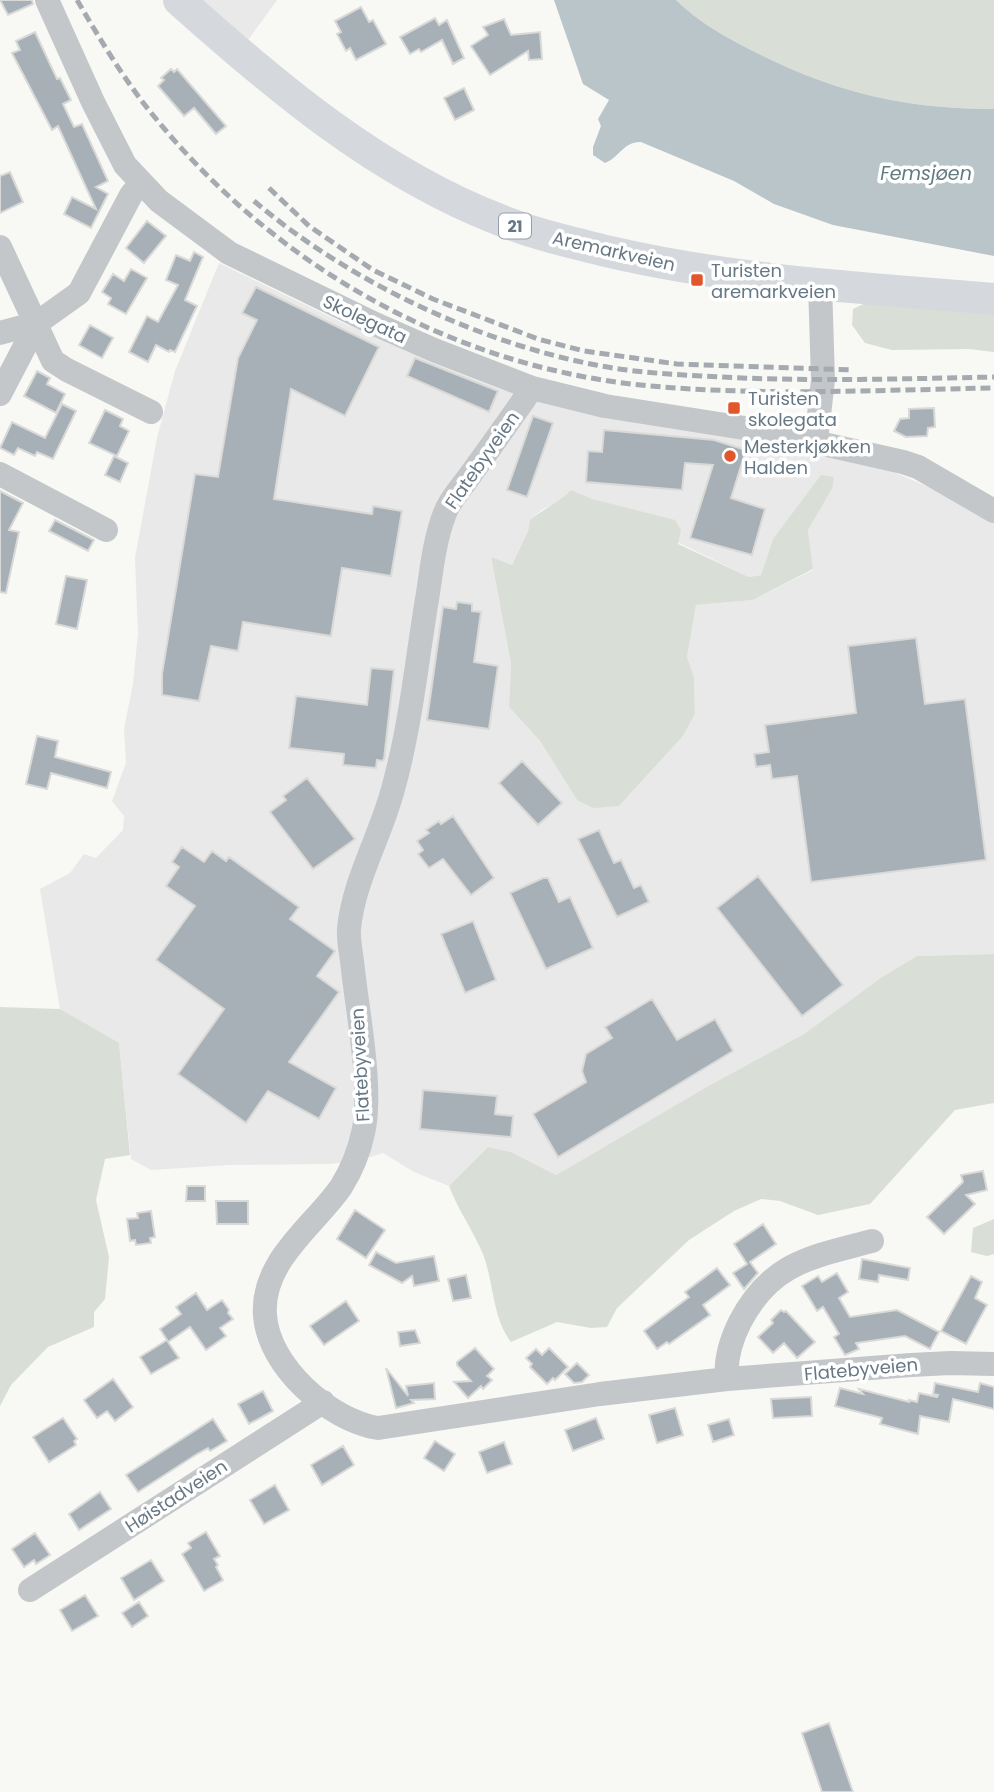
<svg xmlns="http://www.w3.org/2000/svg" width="994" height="1792" font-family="Poppins,sans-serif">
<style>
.built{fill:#e8e9e8;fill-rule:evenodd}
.green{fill:#d9dfd6}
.water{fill:#b9c5c9}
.building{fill:#a7b0b6;stroke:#d9d9d7;stroke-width:2}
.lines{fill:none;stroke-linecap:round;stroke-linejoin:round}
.minor{stroke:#c3c7ca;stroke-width:24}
.major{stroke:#d5d9dd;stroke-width:32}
.rail{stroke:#a4aaaf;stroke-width:5;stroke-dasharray:10 5;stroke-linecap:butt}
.poi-dot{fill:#e1562b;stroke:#fff;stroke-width:2.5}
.labels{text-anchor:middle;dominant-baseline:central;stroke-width:7;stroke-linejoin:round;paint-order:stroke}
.shield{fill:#fff;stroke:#95a0aa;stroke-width:2}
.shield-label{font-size:16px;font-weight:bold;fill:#677885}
.street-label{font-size:18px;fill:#677885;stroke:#fff}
.poi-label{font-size:18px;fill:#677885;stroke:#fff;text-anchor:start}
.water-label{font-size:19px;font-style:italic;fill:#637981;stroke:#fff}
</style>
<rect width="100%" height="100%" fill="#f8f8f5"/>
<path class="built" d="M202,0H277L248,40Z
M219,263L345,324L416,351L736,436L880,466L942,493L994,522V954L917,956L882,977L804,1034L710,1085L556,1175L511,1152L488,1147L449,1186L414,1172L383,1153L354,1162L327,1164L230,1165L151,1170L131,1159L119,1044L60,1009L40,889L70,873L84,854L96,858L123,830L124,816L112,801L126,763L124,729L133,684L138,633L135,558L157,438L175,371ZM832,489L808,530L813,570L753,600L696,605L687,657L694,677L695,714L683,736L619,806L577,800L540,741L509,707L511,664L491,558L512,565L528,531L530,520L543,509L558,503L571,490L749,577L761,575L773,539Z"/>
<path class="green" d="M676,0H994V109C903,109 832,92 751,50C722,35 700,23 676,0Z
M874,299L994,311V352L969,349L892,350L865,343L852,325L853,309Z
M821,475L834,477L832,489L808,530L813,569L753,600L696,605L687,657L694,677L695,714L683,736L619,806L593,808L577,800L540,741L509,707L511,664L491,557L512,565L528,531L530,520C543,509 559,503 571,490L592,499L675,520L681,530L678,544L749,577L761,575L773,539Z
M994,954V1103L955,1110L870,1204L818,1215L780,1201L761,1199L734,1211L689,1240L617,1308L607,1327L591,1328L557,1322L511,1342C492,1317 494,1283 483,1254C473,1230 458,1210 449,1186L488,1147L511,1152L556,1175L710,1085L804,1034L882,977L917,956Z
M0,1007L60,1009L119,1043L130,1155L105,1159L96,1200L109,1257L105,1299L94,1312V1327L48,1347L11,1385L0,1406Z
M994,1219V1254L987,1256L971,1252L973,1228Z"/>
<path class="water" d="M554,0H676C700,23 722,35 751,50C832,92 903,109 994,109V256L833,225L774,204L734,181L641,142C624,141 620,157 605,163L593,155V147L601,126L598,119L609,100L583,84Z"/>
<path class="building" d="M0,0H32L33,4L8,15Z
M361,7L369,22L373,20L386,44L356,60L350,48L346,51L337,34L341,32L335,21Z
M435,18L439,25L447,20L464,58L453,64L442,40L421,52L419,49L410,54L400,37Z
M504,19L511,35L540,32L542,59L529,60L528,51L490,75L471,46L488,35L483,27Z
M35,32L57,79L60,78L71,100L63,104L74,127L82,124L108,181L96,187L108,194L91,228L64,214L72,197L96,209L58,126L52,130L12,53L20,50L16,41Z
M171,69L174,72L177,69L226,126L216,134L194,108L184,116L158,86L164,80L161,78Z
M464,88L474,110L455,120L444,98Z
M10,172L23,202L0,213V176Z
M147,221L166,236L144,263L126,248Z
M194,252L203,257L185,300L197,306L175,352L170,350L169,352L156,345L148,362L129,352L147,316L158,322L178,285L166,280L176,255L190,261Z
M131,269L147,278L126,314L108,304L111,298L102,292L113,274L124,281Z
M256,287L379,347L345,416L291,389L274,499L372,514L373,506L402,511L391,576L342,568L331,636L243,622L238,651L211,646L199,701L162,695V674L195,474L218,477L238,358L257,320L242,313Z
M90,325L113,338L102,358L79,345Z
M415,358L498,391L489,412L407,376Z
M37,371L50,378L47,384L65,394L56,413L24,396Z
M62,404L76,411L53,459L37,452L35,456L18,448L14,455L0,448L12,422L45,438Z
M934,408L935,427L928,428L927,436L906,437L894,431L900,419L909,418V409Z
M105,410L123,419L120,426L129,431L117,456L89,443Z
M533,416L553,423L527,497L507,490Z
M604,430L714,440L746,450L731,498L765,509L752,555L690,538L713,465L685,463L682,490L586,482L588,451L602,452Z
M114,456L128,463L120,482L105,475Z
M0,491L23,503L9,530L19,532L6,593L0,592Z
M55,520L94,540L88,551L49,531Z
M66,576L87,580L77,629L56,624Z
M457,602L472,604V611L481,612L474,662L498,666L489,729L427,720L443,607L456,609Z
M916,638L925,704L965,699L986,860L811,882L797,776L772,779L770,765L756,767L754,754L769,752L765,725L856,713L848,646Z
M371,668L394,670L384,759L382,761L377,760L376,768L343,765L344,754L289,748L296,696L367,705Z
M37,736L58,741L55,757L111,772L107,788L51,773L47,789L26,784Z
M522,761L562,803L538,825L499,783Z
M307,778L355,839L313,869L270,812L286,800L283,796Z
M453,816L494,878L471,895L443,859L429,868L418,854L423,850L417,841L429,833L426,830L439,821L441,824Z
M599,830L614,863L621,860L634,888L641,885L649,902L617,917L578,839Z
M182,847L204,862L212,851L226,861L229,857L299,907L290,919L335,951L317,976L339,992L289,1062L336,1088L319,1119L268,1091L246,1123L178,1074L224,1009L156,960L195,906L166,886L179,867L172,862Z
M758,876L843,985L802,1016L717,908Z
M543,878H548L559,902L570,897L593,948L546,969L510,893Z
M473,921L496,980L465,993L441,934Z
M652,999L677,1040L715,1019L733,1051L558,1157L533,1114L586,1082L582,1071L586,1054L612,1038L605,1027Z
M423,1090L497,1096L495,1114L513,1116L511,1137L420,1129Z
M983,1171L987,1190L966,1195L975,1204L944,1234L927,1217L963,1182L961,1175Z
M187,1186H205V1201H186Z
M216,1201H248V1224H217Z
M355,1210L385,1230L366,1258L337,1239Z
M151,1211L155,1237L150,1238L151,1243L136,1245L135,1240L130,1241L127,1219L138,1218L137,1213Z
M763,1224L776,1244L750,1262L758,1273L744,1289L733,1273L747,1264L734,1244Z
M376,1252L396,1263L434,1256L439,1281L414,1286L412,1276L402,1283L369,1265Z
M862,1259L910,1268L908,1280L879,1275L878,1282L859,1279Z
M717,1268L730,1285L703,1305L710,1315L669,1344L667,1342L657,1349L644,1331L689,1297L685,1292Z
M837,1273L848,1292L839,1298L850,1317L897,1310L939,1332L930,1349L905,1336L856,1343L859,1349L845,1355L834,1337L839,1334L823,1307L817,1311L802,1286L818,1276L822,1282Z
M466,1275L471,1298L453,1301L448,1279Z
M971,1276L982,1282L975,1298L987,1305L966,1344L941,1331Z
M196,1293L207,1310L222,1300L229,1310L228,1313L233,1319L220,1328L226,1336L206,1350L190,1327L168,1342L179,1358L151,1374L140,1357L167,1340L160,1329L181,1314L176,1307Z
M346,1301L359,1321L324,1345L310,1326Z
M781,1310L784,1312L786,1311L815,1342L797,1358L784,1343L773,1353L758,1337L773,1323L771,1320Z
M415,1330L420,1343L400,1346L398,1332Z
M475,1348L494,1369L487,1376L492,1380L483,1389L481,1386L468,1398L454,1382L471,1381L457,1365V1362Z
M549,1348L568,1367L555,1380L553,1378L547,1384L530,1367L532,1364L526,1358L536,1349L542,1355Z
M577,1363L589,1375L582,1382L574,1383L565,1374Z
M386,1368L408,1396L406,1386L434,1383L435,1399L411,1400L414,1403L396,1408Z
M113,1379L133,1407L115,1421L107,1411L97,1418L84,1400Z
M935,1383L978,1392L980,1383L994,1387V1409L953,1399L949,1422L920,1416L918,1434L880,1424L882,1418L835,1406L840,1388L863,1394L859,1389L909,1402V1400L917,1402L919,1393L937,1397L938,1395L933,1394Z
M263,1391L273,1411L249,1424L238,1404Z
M811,1397L812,1416L773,1418L771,1399Z
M675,1408L683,1435L657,1443L649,1415Z
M63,1418L77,1439L74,1441L76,1445L49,1462L33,1437Z
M596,1418L604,1439L573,1451L565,1430Z
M213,1419L227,1441L210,1451L208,1448L197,1454L138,1492L126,1475Z
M729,1419L734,1435L713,1442L708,1425Z
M435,1441L455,1454L444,1471L424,1458Z
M504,1442L512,1464L487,1473L479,1452Z
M343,1446L354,1465L322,1485L311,1465Z
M275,1485L289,1510L264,1524L250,1500Z
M100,1492L111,1509L79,1530L69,1514Z
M206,1532L220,1556L214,1559L218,1565L216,1567L223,1580L204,1591L182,1554L191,1548L188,1543Z
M35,1533L50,1555L36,1564L34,1560L24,1567L12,1549Z
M151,1560L164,1581L134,1600L121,1578Z
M85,1595L98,1616L72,1631L60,1610Z
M139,1602L148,1616L132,1627L122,1613Z
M829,1723L853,1792H822L802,1733Z"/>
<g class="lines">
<path class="minor" d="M47,0L93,102L125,165L159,201L229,253L375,324L434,350L532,388L605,406L770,432L903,462L918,467L994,511
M0,247L53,361L67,370L151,412
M0,333L37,323
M532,388C512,417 492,445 471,474C463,486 450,499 445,513C435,538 432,566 428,593C417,658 411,725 393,789C381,835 353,882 349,929C348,942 352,956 353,970C358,1014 373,1092 363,1133C359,1152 351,1171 341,1187C314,1226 261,1261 265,1315C268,1366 329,1420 378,1428L600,1394L727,1379L911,1365L951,1363L994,1364
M0,394L37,323L79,293L131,195L140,184
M816,441L823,380L820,284
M0,474L106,530
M727,1379C725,1359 731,1340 740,1322C771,1262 812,1257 872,1241
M30,1590L323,1402"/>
<path class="major" d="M179,0C275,86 378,173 500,220C534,234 570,242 606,251C733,281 864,288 994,299"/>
<path class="rail" d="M77,0C101,41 126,83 157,120C275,264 445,362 631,384C751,397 874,390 994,388
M269,188L309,226L373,270L433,299L538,339L584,351L677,364L853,370
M254,201C347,280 476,342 596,365C631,372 666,374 702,376C799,382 897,379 994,377"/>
</g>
<g class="poi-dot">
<rect x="690" y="273" width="14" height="14" rx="3.5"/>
<rect x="727" y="401" width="14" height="14" rx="3.5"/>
<circle cx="730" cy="456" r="7"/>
</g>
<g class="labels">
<rect class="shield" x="499" y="213.5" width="32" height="25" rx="5"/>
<g class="shield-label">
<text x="515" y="226">21</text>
</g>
<g class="street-label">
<text transform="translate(614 251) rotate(13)">Aremarkveien</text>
<text transform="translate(365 319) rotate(25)">Skolegata</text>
<text transform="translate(482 460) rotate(-55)">Flatebyveien</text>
<text transform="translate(360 1065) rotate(-93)">Flatebyveien</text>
<text transform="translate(861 1369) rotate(-5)">Flatebyveien</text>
<text transform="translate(176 1496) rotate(-33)">Høistadveien</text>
</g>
<g class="poi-label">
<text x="711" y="270">Turisten<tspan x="711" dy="21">aremarkveien</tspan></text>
<text x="748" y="398">Turisten<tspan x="748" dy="21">skolegata</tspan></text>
<text x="744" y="446">Mesterkjøkken<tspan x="744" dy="21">Halden</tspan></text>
</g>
<g class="water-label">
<text x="926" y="173">Femsjøen</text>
</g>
</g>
</svg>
